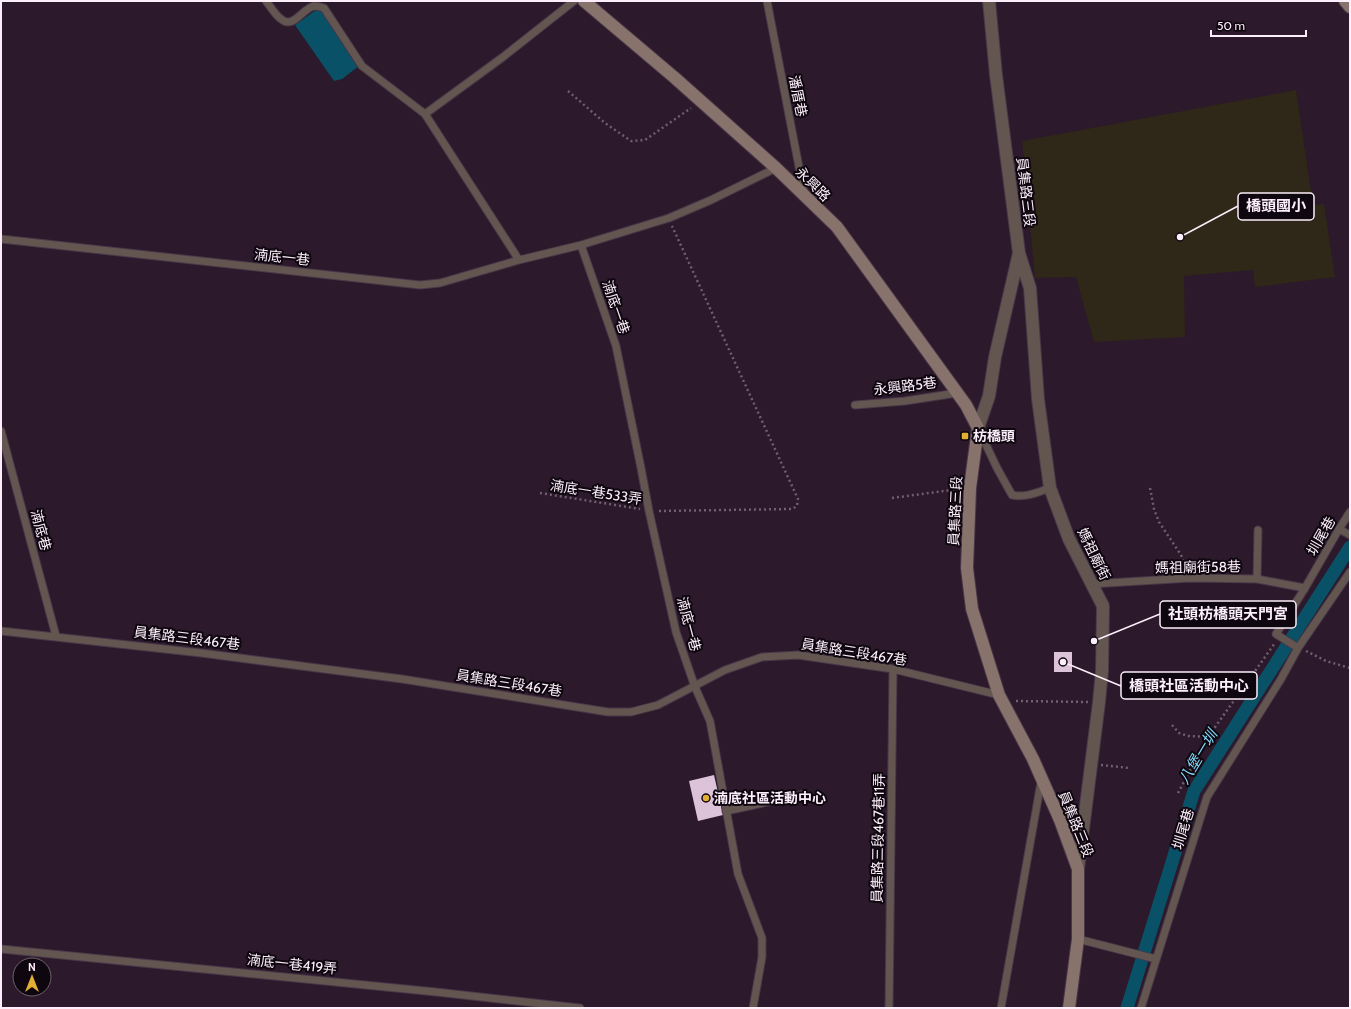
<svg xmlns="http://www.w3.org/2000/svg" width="1351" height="1009" font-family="Cabin,'Noto Sans TC',sans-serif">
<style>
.education{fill:#2f2717}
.water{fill:#095166}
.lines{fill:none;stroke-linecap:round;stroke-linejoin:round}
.canal{stroke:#095166;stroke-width:13}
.building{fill:#dcc3da}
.lane-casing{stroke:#493748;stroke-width:9}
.street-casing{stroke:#493748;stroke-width:14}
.secondary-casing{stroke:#493748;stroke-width:14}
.path{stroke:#705f6f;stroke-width:2.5;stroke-dasharray:2 3;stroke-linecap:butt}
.lane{stroke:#635651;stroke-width:7}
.street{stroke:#635651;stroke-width:12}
.secondary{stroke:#88736c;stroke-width:12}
.poi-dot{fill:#e1af34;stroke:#0f070f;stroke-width:1.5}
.labels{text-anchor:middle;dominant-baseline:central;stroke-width:4;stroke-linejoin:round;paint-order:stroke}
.street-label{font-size:14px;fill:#fceefa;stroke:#0f070f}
.poi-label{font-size:14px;font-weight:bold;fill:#fceefa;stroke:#0f070f;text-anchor:start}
.water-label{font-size:15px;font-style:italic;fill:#83dbfc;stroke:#0f070f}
.leader{fill:none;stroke:#fceefa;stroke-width:1.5}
.callout-dot{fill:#fceefa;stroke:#0f070f;stroke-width:1.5}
.callout{fill:#0f070f;stroke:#fceefa;stroke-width:1.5}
.callout-label{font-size:15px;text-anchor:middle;font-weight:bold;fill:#fceefa}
</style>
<rect width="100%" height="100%" fill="#2c192b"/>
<path class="education" d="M1296,90L1313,205L1324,204L1335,277L1255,287L1253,270L1184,276L1185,337L1094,342L1076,277L1035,278L1022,141Z"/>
<path class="water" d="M316,10L323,12L359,66L342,79L334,81L295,25Z"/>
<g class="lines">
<path class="canal" d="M1127,1008L1194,791L1350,547"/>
</g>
<path class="building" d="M1054,652H1072V672H1054Z
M714,775L723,815L698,821L689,781Z"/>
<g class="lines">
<defs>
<path id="lane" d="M266,1C271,7 275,15 281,19C293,30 303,8 314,6C317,6 321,7 324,8L362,66L425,114L503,57L574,1
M767,1L804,193
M425,114L519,260
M1,239L420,285L440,283L519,260L581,245L669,218L711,200L776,168
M581,245L616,346L641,468L649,511L676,632L695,687L710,721L738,874L762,938V957L753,1008
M855,405L905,401L957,393
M979,430L997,468L1012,495C1025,498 1038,492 1050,488
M1,431L56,636
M1339,529L1350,535
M1257,579L1258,530
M1091,584L1191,578L1257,579L1305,588
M1,631L201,653L402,679L608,712H631L658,705L725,670L762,657L798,655L893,669L999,695
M1298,648L1276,634L1305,588L1339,529L1350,512
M726,811L805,794
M1078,939L1156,959
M1,949L436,992L580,1008
M889,1008L893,669
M1001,1008L1041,782
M1141,1008L1207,797L1281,679L1298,648L1350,572"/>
<path id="street" d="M1019,253L1030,288L1038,399L1050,488L1069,539L1103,606L1102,671L1099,702L1078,869
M978,428L989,396L995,357L1019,253L996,75L989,1"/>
<path id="secondary" d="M584,1L675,78L776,168L837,227L966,405L978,428L970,488L967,568L972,609L999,695L1033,759L1060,820L1078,869V939L1069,1008
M1345,1L1350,7"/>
</defs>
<use href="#lane" class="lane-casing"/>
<use href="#street" class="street-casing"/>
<use href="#secondary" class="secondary-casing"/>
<path class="path" d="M568,91L605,123L631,141L645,140L691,108
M1150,488L1154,509L1159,522L1181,555L1187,570
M540,493L640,509
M892,498L959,489
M659,511L792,509L797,506L798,499L672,226
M1306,651L1326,661L1350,668
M1016,701L1089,702
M1172,725L1179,733L1188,736L1208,737
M1101,765L1129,768
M1178,793L1208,737L1275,643"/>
<use href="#lane" class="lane"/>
<use href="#street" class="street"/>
<use href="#secondary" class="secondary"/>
</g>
<g class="poi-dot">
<rect x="961" y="432" width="8" height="8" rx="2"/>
<circle cx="706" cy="798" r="4"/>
</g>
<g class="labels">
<g class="street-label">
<text transform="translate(798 96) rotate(79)">潘厝巷</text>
<text transform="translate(813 184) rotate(44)">永興路</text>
<text transform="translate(1026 192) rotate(83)">員集路三段</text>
<text transform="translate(282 257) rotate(6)">湳底一巷</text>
<text transform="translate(616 307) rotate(71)">湳底一巷</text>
<text transform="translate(905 386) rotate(-7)">永興路5巷</text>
<text transform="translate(596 492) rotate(9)">湳底一巷533弄</text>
<text transform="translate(955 511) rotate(-87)">員集路三段</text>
<text transform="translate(41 530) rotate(75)">湳底巷</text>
<text transform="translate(1321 536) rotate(-60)">圳尾巷</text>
<text transform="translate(1094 554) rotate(64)">媽祖廟街</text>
<text transform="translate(1198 567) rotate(-1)">媽祖廟街58巷</text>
<text transform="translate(689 624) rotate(75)">湳底一巷</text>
<text transform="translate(187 638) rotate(7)">員集路三段467巷</text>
<text transform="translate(854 652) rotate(9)">員集路三段467巷</text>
<text transform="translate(509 683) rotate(9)">員集路三段467巷</text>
<text transform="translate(1076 824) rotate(68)">員集路三段</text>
<text transform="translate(1183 829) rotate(-73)">圳尾巷</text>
<text transform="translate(878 838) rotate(-89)">員集路三段467巷11弄</text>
<text transform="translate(292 964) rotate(6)">湳底一巷419弄</text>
</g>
<g class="poi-label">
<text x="973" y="436">枋橋頭</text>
<text x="714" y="798">湳底社區活動中心</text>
</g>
<g class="water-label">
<text transform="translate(1198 757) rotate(-59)">八堡一圳</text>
</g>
</g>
<path class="leader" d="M1180 237L1238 206M1094 641L1160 614M1063 662L1121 686"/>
<g class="callout-dot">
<circle cx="1180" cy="237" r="4"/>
<circle cx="1094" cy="641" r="4"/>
<circle cx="1063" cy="662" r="4"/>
</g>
<g class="callout">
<rect x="1238" y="193" width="76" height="27" rx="4"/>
<rect x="1160" y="601" width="136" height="27" rx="4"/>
<rect x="1121" y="672" width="136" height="27" rx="4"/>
</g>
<g class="callout-label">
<text x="1276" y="211">橋頭國小</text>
<text x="1228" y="619">社頭枋橋頭天門宮</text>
<text x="1189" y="691">橋頭社區活動中心</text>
</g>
<rect width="1351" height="1009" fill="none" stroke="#fceefa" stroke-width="4"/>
<g transform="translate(32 977)"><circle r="19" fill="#0f070f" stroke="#6e636d"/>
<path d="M0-3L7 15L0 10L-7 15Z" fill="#e1af34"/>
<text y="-6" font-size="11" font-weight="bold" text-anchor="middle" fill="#fceefa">N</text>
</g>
<path d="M1211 30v6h95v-6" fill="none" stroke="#fceefa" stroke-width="2"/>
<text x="1217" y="30" font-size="12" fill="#fceefa" stroke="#0f070f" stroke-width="3" paint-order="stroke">50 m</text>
</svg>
